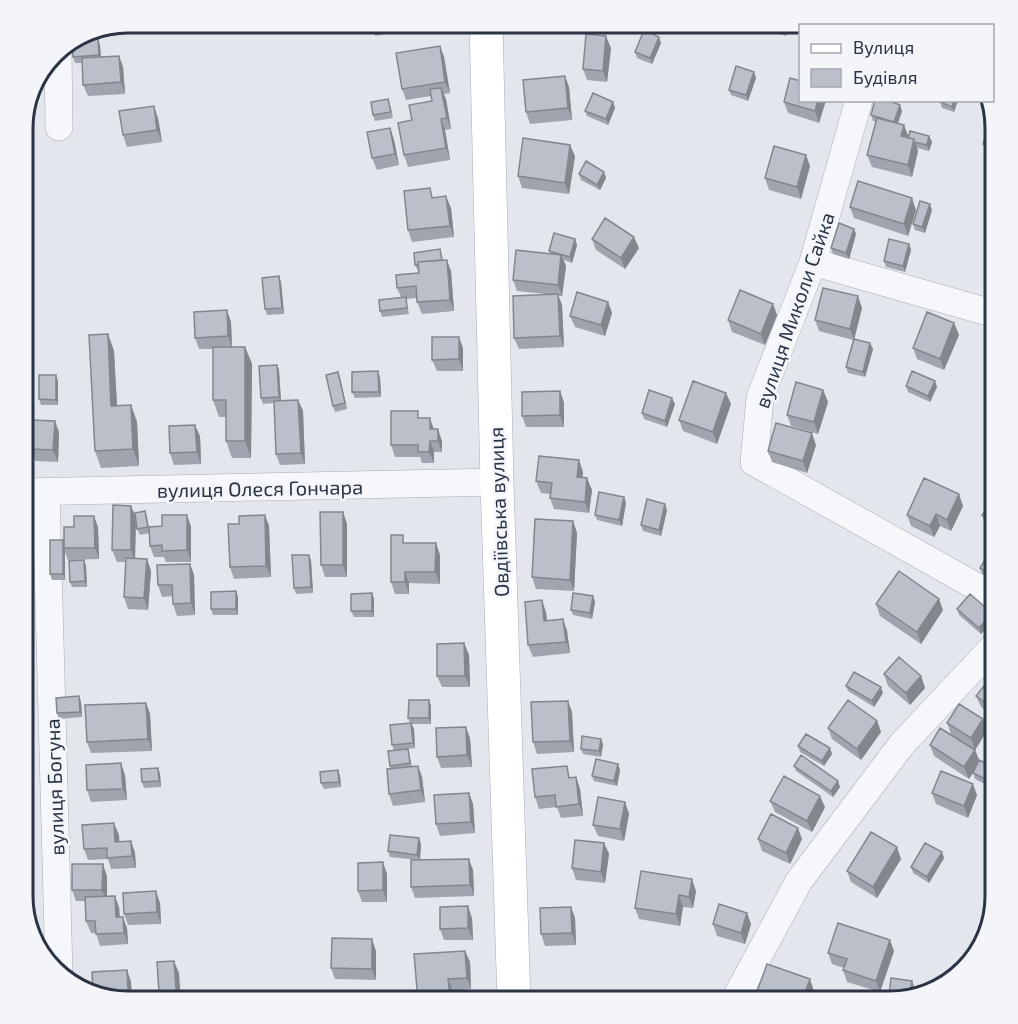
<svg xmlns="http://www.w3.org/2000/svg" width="1018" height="1024" font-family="'Exo 2',sans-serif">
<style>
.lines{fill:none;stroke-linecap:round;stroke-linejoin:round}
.minor-casing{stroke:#a8adb7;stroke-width:28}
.secondary-casing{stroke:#a8adb7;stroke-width:34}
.minor{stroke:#f6f7fa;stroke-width:27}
.secondary{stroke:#fff;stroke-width:33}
.wall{fill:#a0a4ae}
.shaded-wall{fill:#82868d}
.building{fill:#babfca;stroke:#82868d;stroke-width:1.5}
.labels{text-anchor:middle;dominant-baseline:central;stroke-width:5;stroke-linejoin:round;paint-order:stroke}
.street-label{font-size:20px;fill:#2a3445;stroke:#f3f5f9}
.rim{fill:none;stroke:#2a3445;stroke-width:3}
</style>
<rect width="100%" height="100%" fill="#e3e6ec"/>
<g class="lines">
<defs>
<path id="minor" d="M881,26L882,23
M58,50L59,127
M859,100L813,262L760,398L754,462L995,597
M813,262L995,314
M23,492L497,482
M46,492L59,973
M734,1001L799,881L902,744L995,645"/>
<path id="secondary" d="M486,23L497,482L514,1001"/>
</defs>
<use href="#minor" class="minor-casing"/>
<use href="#secondary" class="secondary-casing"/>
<use href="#minor" class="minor"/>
<use href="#secondary" class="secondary"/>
</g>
<path class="wall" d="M128,23V30L105,31Z
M370,23H444L375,36Z
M757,23H791L786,36L758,26Z
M98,39L100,45L101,57L119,56L123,67L125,94L88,96L83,85L82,63H75L73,57Z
M661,43L652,64L637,58L635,52Z
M440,46L444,57L450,93L444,94L446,99L451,129L445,130L450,160L408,167L404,155L412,120L432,101L431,96L406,100L402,89Z
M611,48L607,82L587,80L583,69Z
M754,72L756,78L748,101L731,95L729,90Z
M569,87L572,120L530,124L526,112Z
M801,100H826L819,123L788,113L784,102Z
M940,100H958L954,112L942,108L940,102Z
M613,102L615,108L608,125L587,116L585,111Z
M390,105L393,118L375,121L373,115Z
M902,111L898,123L904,125L908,136H929L932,142L929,151L917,148L918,151L912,177L872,167L867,155L876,122L873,121L871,115Z
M158,118L162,142L127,147L123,135Z
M390,128L394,140L399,165L377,170L372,158Z
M995,137V154L985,150L983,144Z
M575,156L569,194L522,188L518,176Z
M810,166L801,199L769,190L765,178Z
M604,172L606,178L600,190L581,180L579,174Z
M434,197L451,208L454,237L412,242L408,230Z
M850,207L916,210L908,236L854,218Z
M932,210L925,233L915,230L913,224Z
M856,234L849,259L833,254L831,248Z
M575,239L577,245L572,263L564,260L566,266L562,296H558L562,305L564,347L519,349L514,338L545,294L517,291L513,280L550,253L549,251Z
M592,239L639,248L625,269L596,250Z
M909,244L911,250L905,272L886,267L884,261Z
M440,249L443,260L451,271L454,311L422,314L417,302V298L406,299L409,314L382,317L380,311L401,297L397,288L419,273L415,265Z
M281,282L284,314L267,315L265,309Z
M608,302L612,313L605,336L575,327L570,316Z
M773,304L777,315L765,345L732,332L728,320Z
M862,308L854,339L870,343L873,349L865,377L848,373L846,367L853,340L819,331L815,320Z
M231,322L232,347H245L252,364L251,458H232L226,441V417H219L213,400V349H199L195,338Z
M954,323L959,335L944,370L917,359L913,348Z
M108,334L114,351L117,406L131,405L137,422L139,466L101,468L95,451Z
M463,348V371H437L432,360Z
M277,365L279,370L281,400H298L303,411L305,464L280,465L276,454L274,403L263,404L261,398Z
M338,372L347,409L335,412L333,406Z
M380,377L381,397L355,398L352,392Z
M58,381V405H41L39,399Z
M906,386L937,387L930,402L908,392Z
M823,390L828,402L818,434L791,426L787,415Z
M560,391L564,403V427H526L522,416Z
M23,396H24L26,402L27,426H23Z
M675,404L667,427L644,419L642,413Z
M731,404L717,444L683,431L679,420Z
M421,418L434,429L442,441V452H434V463H422L420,457H395L391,445Z
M59,432L58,462L35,461L31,449Z
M200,436L201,464L174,465L170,453Z
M816,445L807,473L772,462L768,451Z
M583,472V477L592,490L589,513L554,509L550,498V494L541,493L536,481Z
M624,497L626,503L622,526L597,520L595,515Z
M995,498V530L984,521L982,515Z
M963,506L951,531L940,526L934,537L911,526L907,515Z
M667,510L661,536L643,531L641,525Z
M145,511L147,517L150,532L191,526V562H166L164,557H154L150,546V533L140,535L137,529L136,517L135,558L147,559L151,571L148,610L128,609L124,597L126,562H117L112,550L136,517Z
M343,512L347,524V577H325L321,565Z
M265,515L269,526L271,577L234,579L230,567Z
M573,521L577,533L574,591L536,589L532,577Z
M98,527L99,559L68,560L65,552V580H52L50,574L63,540L64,542Z
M406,543H436L440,555V584L409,583V594H395L391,582Z
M995,546L996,582L982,574L980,568Z
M84,560L86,566L87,587H72L70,582Z
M311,560L313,593L296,594L294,588Z
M190,564L194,575L195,615L177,616L173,604V596L162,597L158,585Z
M236,591L238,597V615H213L211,609Z
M372,593L374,599V617H354L351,611Z
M593,596L595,602L592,619L573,615L571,610Z
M876,604L943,610L921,644L880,616Z
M957,609L992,613L995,619L981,634L959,615Z
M546,612L547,621L563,619L567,631L570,653L533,657L528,645Z
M464,643L469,655L470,687H442L437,676Z
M996,672V719L981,707L976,696Z
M884,674L921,676L925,688L910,705L888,686Z
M846,686L883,693L874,707L848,691Z
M79,696L81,702L82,717L59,719L57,713Z
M429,700L431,706V724H412L414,729L415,748L408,749L412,766H418L422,777L425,802L393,806L389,794L391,769L390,766L394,750L392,745L410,723L408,718Z
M146,703L150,714L152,751L91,753L87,742Z
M572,712L574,752L537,754L533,742Z
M983,719L987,731L975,750L979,761L996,768V782L993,788L975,779L973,773L976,768L969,779L934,756L930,745L951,734L947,723Z
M877,721L881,732L861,760L832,739L828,728Z
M470,738L472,767L441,768L437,757Z
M603,744L601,757L583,754L581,749Z
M798,746L830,748L832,754L824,766L800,752Z
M794,766L840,787L833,797L796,771Z
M158,768L160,774L161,787L144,788L142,782Z
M620,770L617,786L594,781L592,776Z
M125,775L127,800L91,802L87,790Z
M340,776L341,787L324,789L321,783Z
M576,777L580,789L583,816L561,818L557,807L539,809L535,797L571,778Z
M469,793L473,804L475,833L440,836L436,824Z
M932,793L977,795L968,818L936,804Z
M770,801L825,807L812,832L775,812Z
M625,802L629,814L624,841L598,836L593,825Z
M119,835V842L131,841L135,853L136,868L111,869L108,859L88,860L84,849Z
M758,839H802L790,864L762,851Z
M604,843L609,854L605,883L576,880L572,868Z
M421,844L420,860L473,870L474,896L415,898L411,887L418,860L390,857L388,851Z
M942,852L944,858L929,883L913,873L911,867Z
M901,859L877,898L851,882L847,871Z
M387,874V902H362L358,891Z
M107,876V896L119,907L120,917L127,928L128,944L100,946L96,933H91L86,921V901H76L72,890Z
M696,891L693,908L683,907L680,926L639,919L635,908Z
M160,903L161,924L128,925L124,914Z
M571,907L575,918L576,945L545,946L541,934Z
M472,918L473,940H444L440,929Z
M713,924H751L745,944L717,936Z
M376,951V980L335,979L331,968Z
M465,951L470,962L471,989L453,991L454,1002H418L414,954Z
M894,951L880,992L847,982L843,970L844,968L832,964L828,953Z
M127,970L131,982L132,1002H128L93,993L92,972Z
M912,981L914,987L913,993L891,1001L889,995Z"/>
<path class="shaded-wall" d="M783,23H791L786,36L782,24Z
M606,36L611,48L607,82L603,71Z
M659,37L661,43L652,64L650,58Z
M98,39L100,45L101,61L99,55Z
M440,46L444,57L450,93L445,82Z
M119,56L123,67L125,94L121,82Z
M754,72L756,78L748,101L746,95Z
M565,76L569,87L572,120L568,108Z
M441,88L446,99L451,129L447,118Z
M818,100H826L819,123L815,111Z
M954,100H958L954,112L952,107Z
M613,102L615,108L608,125L606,119Z
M900,105L902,111L896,129L894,123Z
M154,106L158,118L162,142L157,130Z
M441,119L445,130L450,160L446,148Z
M904,125L908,136L905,148L901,136Z
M390,128L394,140L399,165L395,154Z
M929,136L932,142L929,151L927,145Z
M914,139L918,151L912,177L908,165Z
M570,145L575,156L569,194L565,183Z
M806,155L810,166L801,199L797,187Z
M604,172L606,178L600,190L597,185Z
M446,196L451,208L454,237L450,226Z
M912,198L916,210L908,236L904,224Z
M930,204L932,210L925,233L922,227Z
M854,229L856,234L849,259L846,253Z
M634,237L639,248L625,269L621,258Z
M575,239L577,245L572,263L570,257Z
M909,244L911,250L905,272L903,266Z
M561,255L566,266L562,296L558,285Z
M447,260L451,271L454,311L450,300Z
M279,276L281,282L284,314L282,308Z
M558,294L562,305L564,347L560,336Z
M858,296L862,308L854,340L850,329Z
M608,302L612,313L605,336L601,325Z
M773,304L777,315L765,345L761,334Z
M227,310L231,322L232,348L228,336Z
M954,323L959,335L944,370L940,359Z
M108,334L114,351L118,423L111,406Z
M459,337L463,348V371L459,359Z
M870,343L873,349L865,377L863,372Z
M245,347L252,364L251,458L245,441Z
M277,365L279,370L281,403L279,397Z
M378,371L380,377L381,397L379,392Z
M338,372L340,378L347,409L345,403Z
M56,375L58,381V405L56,400Z
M935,381L937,387L930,402L928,396Z
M823,390L828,402L818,434L814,422Z
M560,391L564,403V427L560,415Z
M726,393L731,404L717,444L713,432Z
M24,396L26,402L27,426L25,420Z
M672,398L675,404L667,427L665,421Z
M298,400L303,411L305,464L301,453Z
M131,405L137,422L139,466L133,449Z
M430,418L434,430L430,429Z
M55,421L59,432L58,462L53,450Z
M195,425L200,436L201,464L197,452Z
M438,429L442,441V452L438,441Z
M812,433L816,445L807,473L803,461Z
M430,441L434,452V463L429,452Z
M579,460L583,472L581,488L577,477Z
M587,478L592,490L589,513L585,502Z
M959,494L963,506L951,531L947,520Z
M624,497L626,503L622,526L619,520Z
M665,504L667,510L661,536L659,530Z
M131,506L136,517L135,562L131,550Z
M343,512L347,524V577L343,565Z
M936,514L940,526L934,537L930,526Z
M187,515L191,526V562L187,550Z
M265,515L269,526L271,577L266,566Z
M94,516L98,527L99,559L95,548Z
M573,521L577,533L574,591L570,580Z
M63,540L65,545L64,548L65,552V580L63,574Z
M436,543L440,555V584L435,572Z
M309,555L311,560L313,593L311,587Z
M147,559L151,571L148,610L144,598Z
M84,560L86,566L87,587L85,581Z
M190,564L194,575L195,615L191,603Z
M405,572L409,583V594L405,582Z
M236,591L238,597V615L236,609Z
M372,593L374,599V617L372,611Z
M593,596L595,602L592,619L590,613Z
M939,599L943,610L921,644L917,632Z
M542,600L546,612L548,633L544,621Z
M992,613L995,619L981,634L979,628Z
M563,619L567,631L570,653L566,642Z
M464,643L469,655L470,687L465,676Z
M921,676L925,688L910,705L906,693Z
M881,687L883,693L874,707L872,701Z
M79,696L81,702L82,717L80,712Z
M429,700L431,706V724L429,718Z
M568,701L572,712L574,752L570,741Z
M146,703L150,714L152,751L148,739Z
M983,719L987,731L975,750L971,738Z
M877,721L881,732L861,760L857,749Z
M411,723L414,729L415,748L413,743Z
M466,727L470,738L472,767L467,755Z
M601,739L603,744L601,757L599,751Z
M830,748L832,754L824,766L822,761Z
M975,750L980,762L969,779L964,767Z
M121,763L125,775L127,800L123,789Z
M618,764L620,770L617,786L614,781Z
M418,766L422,777L425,802L421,790Z
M158,768L160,774L161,787L159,781Z
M338,770L340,776L341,787L339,782Z
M996,772V782L993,788L991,782Z
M576,777L580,789L583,816L579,804Z
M838,781L840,787L833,797L831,791Z
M973,784L977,795L968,818L964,806Z
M469,793L473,804L475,833L471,822Z
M820,796L825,807L812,832L807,821Z
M625,802L629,814L624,841L620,829Z
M114,823L119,835L120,853L115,842Z
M798,828L802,839L790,864L786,853Z
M419,838L421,844L420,860L417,855Z
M131,841L135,853L136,868L132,856Z
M604,843L609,854L605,883L601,872Z
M897,847L901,859L877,898L873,887Z
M942,852L944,858L929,883L927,877Z
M469,859L473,870L474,896L470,885Z
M383,862L387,874V902L383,890Z
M103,864L107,876V902L102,890Z
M692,879L696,891L693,908L689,897Z
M156,891L160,903L161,924L157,912Z
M679,895L683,907L680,926L676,914Z
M115,896L119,907L120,929L116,917Z
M468,906L472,918L473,940L468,928Z
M571,907L575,918L576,945L572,933Z
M747,913L751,924L745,944L741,933Z
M123,917L127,928L128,944L124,933Z
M372,939L376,951V980L372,969Z
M890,940L894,951L880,992L876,981Z
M465,951L470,962L471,989L467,978Z
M174,961L179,973L181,1002H177Z
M127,970L131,982L132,1002L128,991Z
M448,979L453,991L454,1002H451L450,998Z
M810,979L814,991L810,1001H802Z
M912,981L914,987L913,993L910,994Z"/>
<path class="building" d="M809,23H845L844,26H808Z
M644,30L659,37L650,58L635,52Z
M586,34L606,36L603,71L583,69Z
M98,39L99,55L73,57L72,44L82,40Z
M440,46L445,82L402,89L396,53Z
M119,56L121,82L83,85L82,58Z
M736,66L754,72L746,95L729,90Z
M565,76L568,108L526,112L523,80Z
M790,78L801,81V100H818L815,111L784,102Z
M441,88L447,118L441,119L446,148L404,155L398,123L412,120L409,105L432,101L430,89Z
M593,93L613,102L606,119L585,111Z
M388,99L391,112L373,115L371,102Z
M875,100H887L900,105L894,122L871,115Z
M940,100H954L952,107L940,102Z
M154,106L157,130L123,135L119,111Z
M877,118L904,125L901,136L914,139L908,165L867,155Z
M390,128L395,154L372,158L367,132Z
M910,131L929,136L927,145L914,142V139L908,138Z
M986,134L995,137V149L983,144Z
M523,138L570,145L565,183L518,176Z
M774,146L806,155L797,187L765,178Z
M586,161L604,172L597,185L579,174Z
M858,181L912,198L904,224L850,207Z
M430,188L432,198L446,196L450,226L408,230L404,191Z
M920,201L930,204L922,227L913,224Z
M605,218L634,237L621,258L592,239Z
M839,223L854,229L846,253L831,248Z
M554,233L575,239L570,257L549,251Z
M889,239L909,244L903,266L884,261Z
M440,249L442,260L418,262V265H415L414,253Z
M516,250L561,255L558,285L513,280Z
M447,260L450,300L417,302L416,286L397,288L396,275L419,273L418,262Z
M279,276L282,308L265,309L262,278Z
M823,288L858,296L850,329L815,320Z
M740,290L773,304L761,334L728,320Z
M577,292L608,302L601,325L570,316Z
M558,294L560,336L514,338L513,296Z
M406,297L407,308L380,311L379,300Z
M227,310L228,336L195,338L194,312Z
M927,312L954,323L940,359L913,348Z
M108,334L111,406L131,405L133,449L95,451L89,335Z
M432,337H459V359L432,360Z
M854,339L870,343L863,372L846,367Z
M213,347H245V441H226V400H213Z
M277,365L279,397L261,398L259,366Z
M378,371L379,392H352V372Z
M912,371L935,381L928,396L906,386Z
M338,372L345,403L333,406L326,375Z
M39,375H56V400L39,399Z
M693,381L726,393L713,432L679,420Z
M796,382L823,390L814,422L787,415Z
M649,390L672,398L665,421L642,413Z
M560,391V415L522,416V392Z
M23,396H24L25,420H23Z
M298,400L301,453L276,454L274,401Z
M391,411H418V418H430V429H438V441H430L429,452H418V445H391Z
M32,420L55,421L53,450L31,449Z
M776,423L812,433L803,461L768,451Z
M195,425L197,452L170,453L169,426Z
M539,456L579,460L577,477L587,478L585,502L550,498L552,483L536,481Z
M924,478L959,494L947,520L936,514L930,526L907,515Z
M599,492L624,497L619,520L595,515Z
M995,497V525L982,515Z
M647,499L665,504L659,530L641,525Z
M113,505L131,506V550H112Z
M145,511L148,527L137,529L135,513Z
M320,512H343V565H321Z
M162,515H187V550L162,551V545L150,546L149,527L162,526Z
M265,515L266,566L230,567L228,524H239V516Z
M74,516H94L95,548H64V527H74Z
M535,519L573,521L570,580L532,577Z
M391,535H403V543H436L435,572H405V582H391Z
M50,540H63V574H50Z
M994,545L995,546L996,576L995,577L980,568Z
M292,555H309L311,587L294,588Z
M126,558L147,559L144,598L124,597Z
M84,560L85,581L70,582L69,561Z
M190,564L191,603L173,604L172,585H158L157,565Z
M899,571L939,599L917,632L876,604Z
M236,591V609H211V592Z
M372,593V611H351V594Z
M573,593L593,596L590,613L571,610Z
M970,594L992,613L979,628L957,609Z
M542,600L544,621L563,619L566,642L528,645L525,602Z
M464,643L465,676H437V644Z
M899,657L921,676L906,693L884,674Z
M854,672L881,687L872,701L846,686Z
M995,672H996V710L976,696Z
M79,696L80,712L57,713L56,698Z
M409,700H429V718H408Z
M848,700L877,721L857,749L828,728Z
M568,701L570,741L533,742L531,702Z
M146,703L148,739L87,742L85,705Z
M959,704L983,719L971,738L947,723Z
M411,723L413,743L392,745L390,725Z
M466,727L467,755L437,757L436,728Z
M940,728L975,750L964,767L930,745Z
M806,734L830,748L822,761L798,746Z
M582,736L601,739L599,751L581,749Z
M408,749L410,763L390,766L388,751Z
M801,755L838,781L831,791L794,766Z
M596,759L618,764L614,781L592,776Z
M979,760L996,768V772L991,782L973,773Z
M121,763L123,789L87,790L86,765Z
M418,766L421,790L389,794L387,769Z
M567,766L569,778L576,777L579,804L556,807L555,795L535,797L532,769Z
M158,768L159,781L142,782L141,769Z
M338,770L339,782L321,783L320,772Z
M941,771L973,784L964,806L932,793Z
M784,776L820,796L807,821L770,801Z
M469,793L471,822L436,824L434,795Z
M598,797L625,802L620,829L593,825Z
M771,814L798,828L786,853L758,839Z
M114,823L115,842L131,841L132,856L107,858V848L84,849L82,825Z
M871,832L897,847L873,887L847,871Z
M390,835L419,838L417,855L388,851Z
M575,840L604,843L601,872L572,868Z
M925,843L942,852L927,877L911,867Z
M469,859L470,885L411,887V860Z
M383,862V890L358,891V863Z
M72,864H103L102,890H72Z
M641,871L692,879L689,897L679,895L676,914L635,908Z
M156,891L157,912L124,914L123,893Z
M115,896L116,917H123L124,933L96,934L95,921H86L85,897Z
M719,904L747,913L741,933L713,924Z
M468,906V928L440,929V907Z
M571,907L572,933L541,934L540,908Z
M838,923L890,940L876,981L843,970L847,959L828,953Z
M332,938L372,939V969L331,968Z
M465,951L467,978L448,979L450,998L418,1001L414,954Z
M174,961L177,1002H149V992H159L157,962Z
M767,964L810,979L802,1001H757L754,1000Z
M127,970L128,991L93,993L92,972Z
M891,978L912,981L910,994L902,997L889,995Z"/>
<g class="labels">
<g class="street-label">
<text transform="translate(794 310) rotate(-71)">вулиця Миколи Сайка</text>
<text transform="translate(260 488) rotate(-1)">вулиця Олеся Гончара</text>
<text transform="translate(498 512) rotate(-92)">Овдіївська вулиця</text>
<text transform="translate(54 787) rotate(-92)">вулиця Богуна</text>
</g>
</g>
<path d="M0 0H1018V1024H0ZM128 33H890A95 95 0 0 1 985 128V896A95 95 0 0 1 890 991H128A95 95 0 0 1 33 896V128A95 95 0 0 1 128 33Z" fill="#f3f5f9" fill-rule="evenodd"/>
<path class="rim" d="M128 33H890A95 95 0 0 1 985 128V896A95 95 0 0 1 890 991H128A95 95 0 0 1 33 896V128A95 95 0 0 1 128 33Z"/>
<rect x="799" y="24" width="195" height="78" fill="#f3f5f9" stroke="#a3a8b1" stroke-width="1.5"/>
<rect x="811" y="44" width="30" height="9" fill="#ffffff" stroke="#a3a8b1" stroke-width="1.5"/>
<text x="853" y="54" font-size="18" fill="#2a3445">Вулиця</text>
<rect x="811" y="69" width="30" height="18" fill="#babfca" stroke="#a3a8b1" stroke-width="1.5"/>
<text x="853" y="84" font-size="18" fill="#2a3445">Будівля</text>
</svg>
